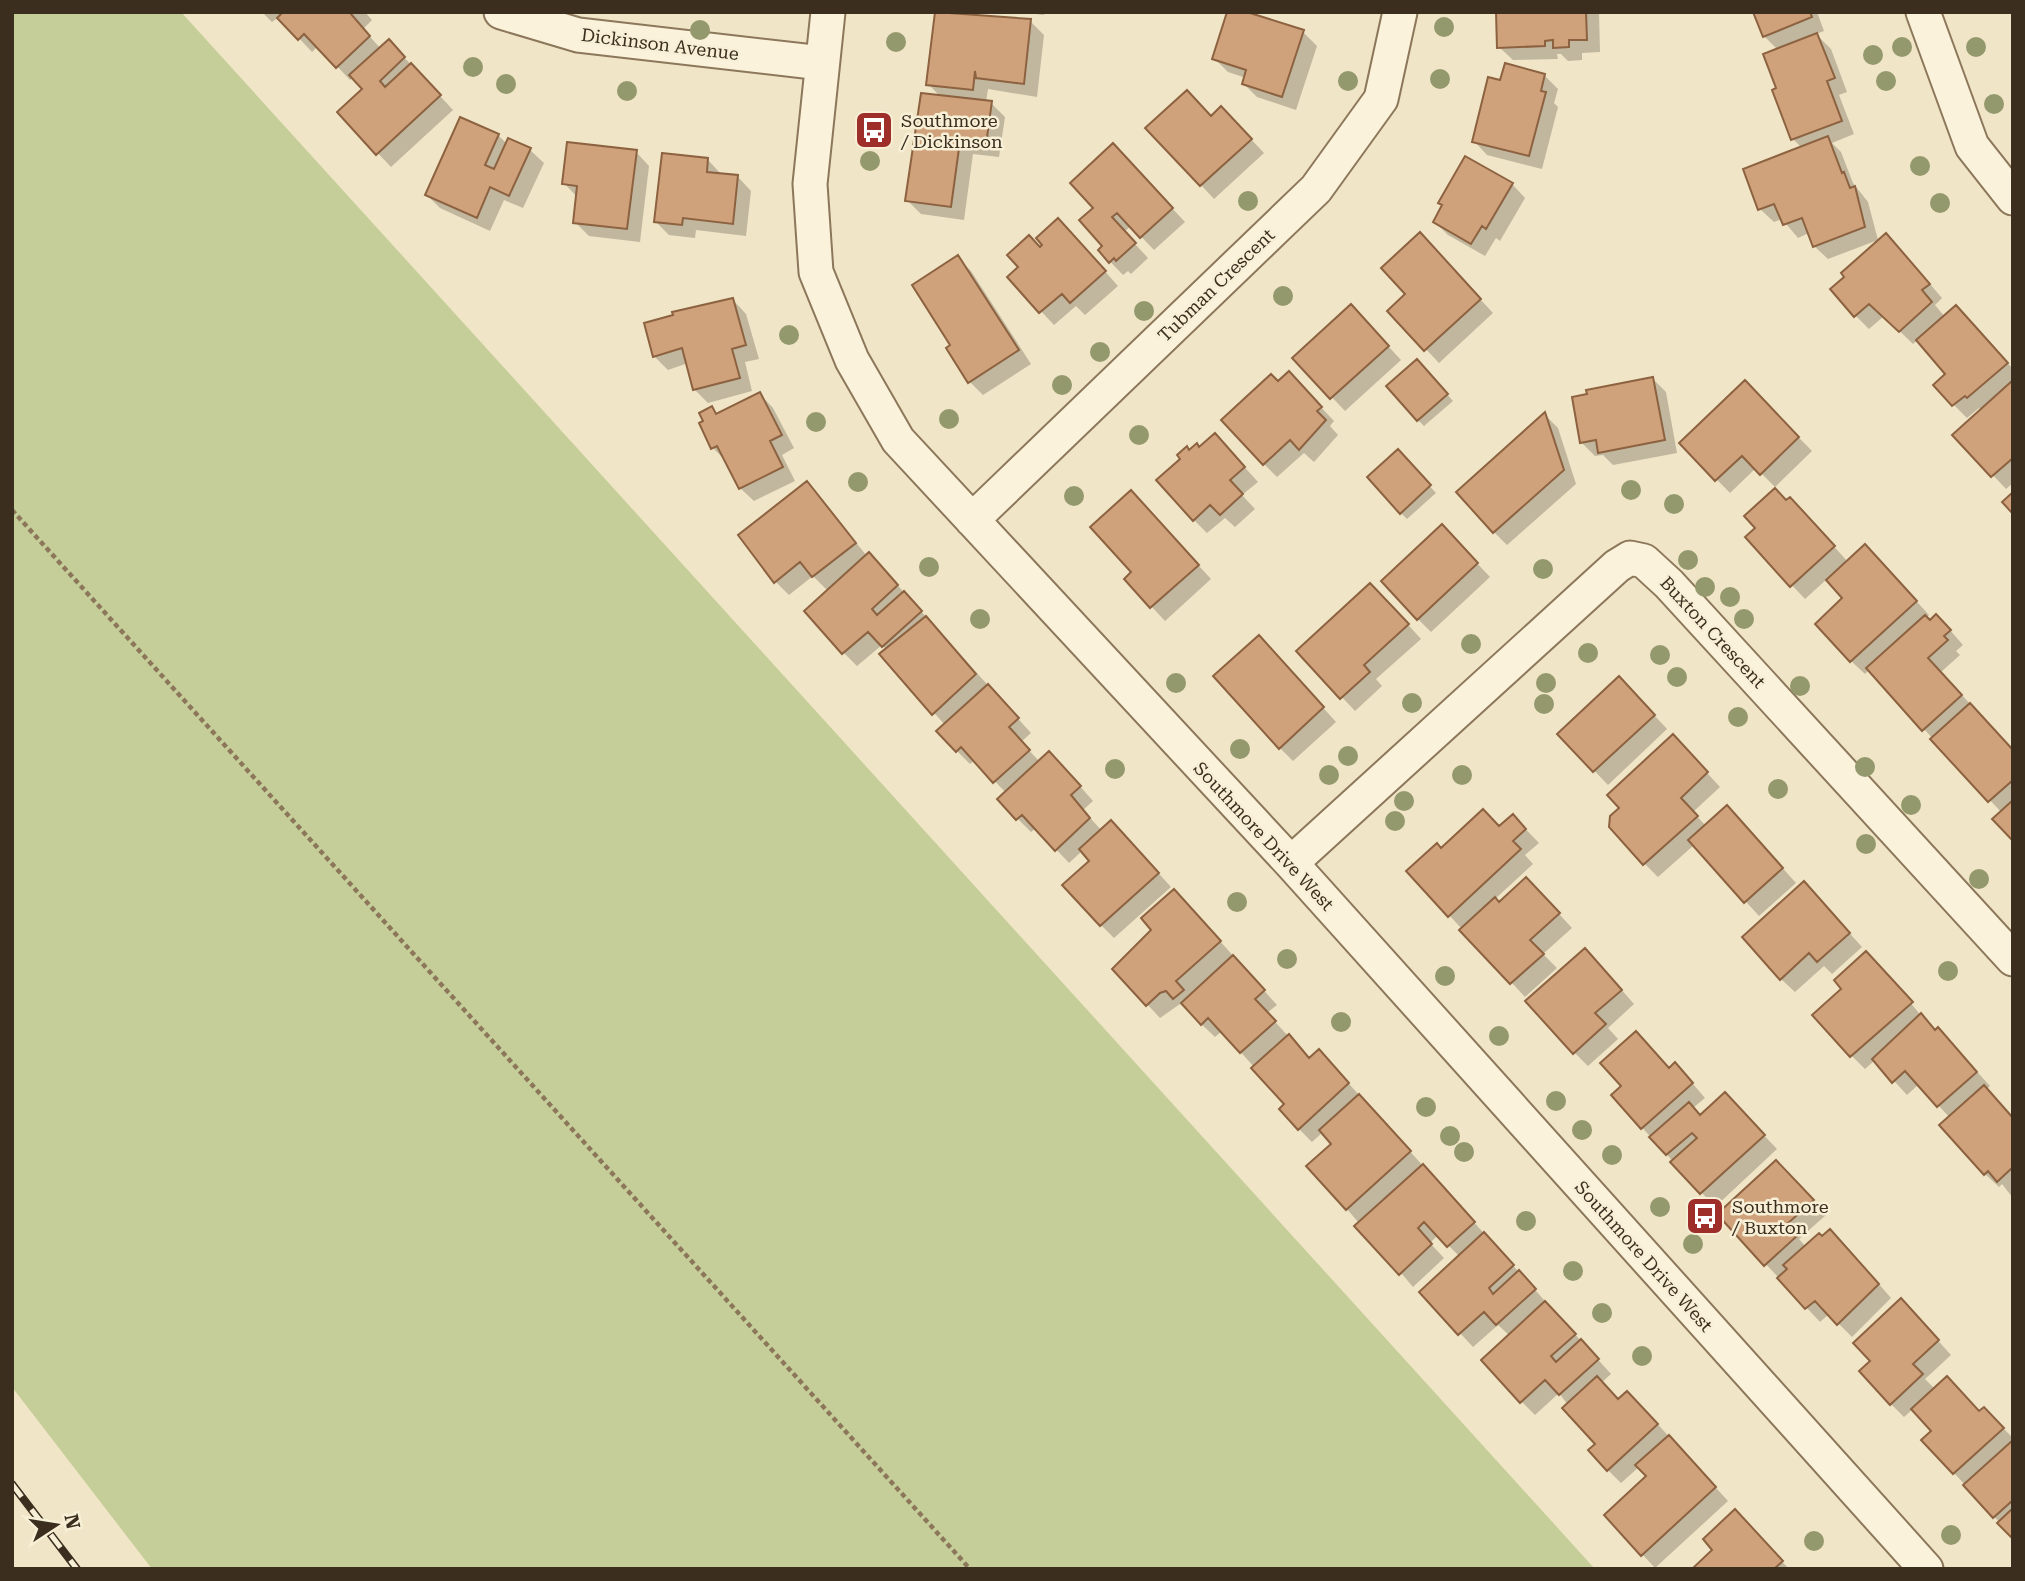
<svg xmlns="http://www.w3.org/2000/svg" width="2025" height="1581" font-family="'Roboto Serif',serif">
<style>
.green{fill:#c5ce99}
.shadow{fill:#0003}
.building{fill:#cfa27b;stroke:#8c6240;stroke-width:2}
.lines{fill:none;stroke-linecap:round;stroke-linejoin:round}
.minor-casing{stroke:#8c775b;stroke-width:37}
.path{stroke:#8c775b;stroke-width:4.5;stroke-dasharray:5 3.5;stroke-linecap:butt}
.minor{stroke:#faf2da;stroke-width:33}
.rail-casing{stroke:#3c2e1f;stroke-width:8}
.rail{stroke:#f7efd6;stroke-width:5;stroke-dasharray:16;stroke-linecap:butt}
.tree{fill:#94986d}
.labels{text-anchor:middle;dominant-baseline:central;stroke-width:5;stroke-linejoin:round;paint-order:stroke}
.street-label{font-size:18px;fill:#3c2e1f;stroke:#f7efd6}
.poi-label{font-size:18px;fill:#3c2e1f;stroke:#f7efd6;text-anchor:start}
</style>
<rect width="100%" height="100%" fill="#f0e5c6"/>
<path class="green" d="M12,12H181L1595,1569H152L12,1387Z"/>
<path class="shadow" d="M262,12H365L372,20L363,29L381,49L402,55L453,110L391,167L339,112L364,89L353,77L350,80L318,46L312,52L279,17L272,22Z
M936,12L1030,21L1044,35L1037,97L988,89L986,102L991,103L1005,117L999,157L973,154L964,220L921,214L907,200L941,97L928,84Z
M1020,12H1044V15Z
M1498,12H1599L1600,52L1582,53V60L1568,61L1561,54H1557L1558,59L1513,60L1499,47Z
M1755,12H1817L1824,31L1816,34L1831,49L1847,92L1839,95L1854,134L1832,143L1841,152L1853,183L1868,202L1878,240L1828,259L1814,246L1809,233L1798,238L1782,219L1774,222L1760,209L1802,148L1793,139L1779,90L1778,50L1764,36Z
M1303,32L1317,46L1296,110L1257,97L1244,84L1246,78L1228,72L1214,58Z
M1544,75L1558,89L1554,103L1558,107L1542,169L1487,155L1474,141L1501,82Z
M1212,118L1235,122L1264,153L1214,199L1201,185Z
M498,135L507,144L530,150L544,163L523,208L504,200L490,231L440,208L427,195Z
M636,152L649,166L640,242L589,236L575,222L578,198L564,183Z
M1126,159L1185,222L1154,250L1131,226L1124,232L1148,258L1131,274L1128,271L1123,275L1100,251L1105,246L1096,208Z
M708,160L721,174L738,177L751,191L746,236L696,230L695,238L669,235L656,222Z
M1512,184L1525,198L1500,241L1496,238L1485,256L1448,235L1435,222Z
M1072,234L1118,286L1085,315L1076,306L1054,325L1009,277L1041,249Z
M1433,248L1493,313L1439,363L1390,311L1407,294Z
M1900,249L1942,298L1935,305L1945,317L1969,321L2013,369V483L2006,489L1955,435L1982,410L1979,408L1967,418L1954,405L1936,385L1948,374L1918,340L1913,344L1884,316L1869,329L1855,315Z
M958,258L971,271L1031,364L983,395L970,382L953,346Z
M733,300L746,314L759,359L745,362L752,391L708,403L694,389L688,363L668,370L654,356Z
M1364,320L1401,360L1345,411L1295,358Z
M1423,367L1453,401L1424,426L1418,420Z
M1653,379L1666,392L1677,453L1613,465L1603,455L1595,456L1582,443Z
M1278,383L1302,387L1334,421L1330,426L1338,435L1314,462L1304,453L1277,477L1264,464Z
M1745,383L1812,451L1775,487L1756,468L1730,493L1681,443Z
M760,394L773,408L794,448L782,455L795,481L754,501L740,488L726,461L713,448L712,409L718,415Z
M1545,415L1558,428L1576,484L1507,545L1494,532Z
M1200,449H1228L1258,482L1242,495L1255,509L1235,527L1225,518L1207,533L1194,520L1190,452Z
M1404,458L1436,493L1407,519L1401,513Z
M807,483L867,556L882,568L1031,733L1021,742L1040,762L1063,767L1093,801L1083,810L1102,831L1125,836L1171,887L1114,938L1101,925L1092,861L1082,851L1069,863L1036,828L1031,832L1018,819L1000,799L1006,793L975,760L970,764L957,751L945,725L882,654L887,650L882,645L857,666L844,653L806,611L828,591L813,576L789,595L775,581Z
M1786,502L1803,512L1848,562L1879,560L1929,615L1926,618L1950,630L1963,645L1956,651L1960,655L1941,672L2013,751V838L2002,813L1869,670L1865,674L1851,661L1845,598L1827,579L1805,599L1747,538Z
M1144,506L1211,579L1165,621L1126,579L1133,573Z
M1455,540L1490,577L1431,632L1418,619Z
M1384,598L1421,639L1376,679L1382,686L1355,711L1299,651Z
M1272,651L1336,722L1293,761L1280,748Z
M1632,691L1667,729L1608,785L1559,734Z
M1686,750L1720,787L1693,812L1706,826L1740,821L1796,883L1759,916L1694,845L1658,877L1645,864Z
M1513,816L1539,843L1525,855L1533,864L1495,899L1499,904L1539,892L1572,928L1543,954L1557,968L1525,997L1449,915L1442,850L1500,828Z
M1817,897L1862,947L1832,974L1824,966L1795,992L1781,979Z
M1187,904L1277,1005L1267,1013L1310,1060L1332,1065L1611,1374L1601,1383L1619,1401L1641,1406L1728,1501L1655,1568L1642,1554L1648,1476L1639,1467L1621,1483L1608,1470L1597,1444L1559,1393L1535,1415L1521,1401L1510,1336L1498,1325L1473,1347L1422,1292L1460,1257L1438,1235L1430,1243L1444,1258L1413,1287L1347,1209L1333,1144L1323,1132L1312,1142L1299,1129L1287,1104L1222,1031L1215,1037L1180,1004L1160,1018L1147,1004Z
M1598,963L1634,1004L1608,1028L1618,1039L1588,1066L1574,1052Z
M1880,966L1923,1018L1951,1043L1990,1086L1986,1090L2013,1119V1198L2002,1184L1999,1187L1985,1174L1942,1125L1950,1118L1919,1084L1907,1095L1875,1060L1865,1069L1851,1055Z
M1669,1070L1688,1078L1705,1098L1693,1108L1701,1116L1738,1108L1777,1149L1715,1207L1613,1096Z
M1789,1175L1826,1215L1799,1239L1806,1247L1844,1244L1891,1298L1852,1337L1829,1314L1820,1322L1719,1214Z
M1914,1314L1951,1355L1925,1379L1935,1389L1980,1413L1984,1409L2013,1438V1537L1954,1473L1934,1431L1913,1409L1904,1417L1891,1404Z
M1748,1525L1789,1569H1694L1715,1550Z"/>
<path class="building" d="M283,12H353L351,14L370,36L336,68L304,34L298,40L277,18Z
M935,12L1031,19L1024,84L976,78L975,71L973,90L926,85Z
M1227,12H1247L1304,30L1282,97L1242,84L1246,70L1212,59Z
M1496,12H1586L1587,40H1569V47L1553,48V40L1545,41V46L1497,48Z
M1753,12H1810L1812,17L1763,37Z
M1817,33L1835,78L1827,81L1842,121L1791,140L1772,90L1776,88L1763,54Z
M389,39L405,57L380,81L385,87L411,63L441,95L376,155L337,112L362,89L349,75Z
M1505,63L1545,74L1541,91L1546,92L1529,156L1472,142L1488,77L1500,80Z
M1187,90L1211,116L1221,106L1252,139L1200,186L1145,128Z
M921,93L992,101L986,145L960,141L951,207L905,201Z
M460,117L499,134L485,165L494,169L508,138L531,148L509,196L490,187L477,218L425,195Z
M1828,136L1842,173L1844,172L1850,188L1855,186L1865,227L1813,247L1802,218L1783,225L1774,204L1758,210L1743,169Z
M567,142L637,150L627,229L573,223L577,186L562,184Z
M1113,143L1173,208L1140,238L1117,213L1112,217L1136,243L1116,261L1114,258L1109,263L1098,250L1102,246L1079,220L1093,208L1070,183Z
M662,153L708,158L707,172L738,175L733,224L683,218L682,225L654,222Z
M1465,156L1513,183L1486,229L1482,226L1471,244L1433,222L1442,205L1438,203Z
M1058,218L1106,271L1070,303L1062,294L1039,313L1007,277L1018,267L1007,255L1029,235L1040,247L1042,245L1036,238Z
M1420,232L1481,299L1424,351L1387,311L1405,294L1381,268Z
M1886,233L1930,284L1922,290L1932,302L1899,332L1869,304L1854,317L1830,289L1844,277L1841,273Z
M958,255L1019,350L968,383L946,348L950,345L912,285Z
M733,298L746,345L732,349L740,378L693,390L682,348L653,357L644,323L673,315L672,312Z
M1351,304L1389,346L1330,399L1292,358Z
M1956,305L2008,363L1967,398L1965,396L1952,406L1933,385L1945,374L1916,340Z
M1417,359L1448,394L1417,421L1386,386Z
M1289,371L1322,407L1317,411L1326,420L1299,450L1290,440L1263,465L1221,420L1271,374L1278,381Z
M1653,377L1665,440L1598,453L1596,440L1580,443L1572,397L1587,394L1586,390Z
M1745,380L1799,437L1760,475L1742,456L1715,481L1679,443Z
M2013,380V458L1991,477L1952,435Z
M760,392L782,435L770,441L783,467L739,489L717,446L711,449L699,423L703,421L699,413L712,406L716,414Z
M1545,412L1564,470L1493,533L1456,492Z
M1215,433L1245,467L1230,480L1243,494L1220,515L1210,505L1193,521L1156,480L1180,459L1177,455L1187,446L1189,450L1197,443L1199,447Z
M1398,449L1431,485L1400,514L1367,477Z
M807,481L856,543L812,577L800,562L774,583L738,535Z
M1775,488L1786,500L1790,497L1835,546L1790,587L1745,537L1755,528L1744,516Z
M1131,490L1199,565L1150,608L1124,579L1131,572L1090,527Z
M2013,492V514L2002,502Z
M1442,524L1478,563L1417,620L1381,581Z
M1865,544L1917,601L1850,662L1815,624L1842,598L1826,580Z
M869,552L898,585L872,609L877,615L904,591L922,611L882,647L868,632L842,654L804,611Z
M1370,583L1409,624L1364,665L1370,672L1340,699L1296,651Z
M1936,614L1951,630L1944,636L1948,640L1928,658L1962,695L1922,731L1866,668L1925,615L1930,620Z
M926,616L976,674L932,715L879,654Z
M1259,635L1324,707L1279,749L1213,676Z
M1619,676L1655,715L1593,772L1557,734Z
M988,684L1019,718L1009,727L1030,750L993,783L961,747L956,752L936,731Z
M1970,703L2013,750V780L1988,802L1930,739Z
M1673,734L1708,772L1681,798L1698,816L1643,865L1609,827L1610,816L1619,808L1607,795Z
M1049,751L1081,786L1071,795L1090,818L1055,851L1022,815L1016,820L997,799Z
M2013,800V841L1992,819Z
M1727,805L1783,868L1744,903L1688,840Z
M1483,809L1499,826L1513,814L1526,829L1513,841L1521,849L1448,917L1406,871L1437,843L1441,848Z
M1111,820L1159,873L1100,926L1062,885L1089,861L1079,849Z
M1526,877L1560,913L1530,940L1544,954L1510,984L1459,930L1495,897L1499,902Z
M1804,881L1850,933L1817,962L1809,953L1780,980L1742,937Z
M1174,889L1221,941L1176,981L1184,990L1173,999L1166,991L1160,993L1146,1006L1112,969L1151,930L1141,918Z
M1585,948L1622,990L1595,1013L1606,1024L1573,1054L1525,1001Z
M1866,951L1913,1002L1850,1057L1812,1015L1841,989L1834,980Z
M1233,955L1265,990L1255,999L1276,1021L1240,1053L1208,1018L1201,1025L1181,1003Z
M1921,1013L1935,1030L1938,1027L1977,1072L1937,1107L1905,1071L1892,1083L1872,1059Z
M1636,1031L1669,1068L1675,1062L1693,1083L1641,1129L1611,1095L1621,1086L1600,1063Z
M1289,1034L1309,1058L1319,1049L1349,1083L1298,1130L1279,1109L1284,1104L1251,1068Z
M1984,1085L2013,1118V1167L1997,1182L1988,1171L1984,1175L1939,1125Z
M1725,1092L1765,1135L1700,1194L1670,1162L1697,1138L1692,1133L1666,1155L1649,1137L1689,1102L1700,1115Z
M1359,1094L1411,1151L1346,1210L1306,1166L1331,1144L1319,1130Z
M1776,1160L1814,1200L1787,1224L1797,1236L1764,1266L1717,1214Z
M1423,1164L1475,1222L1447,1247L1424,1222L1418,1228L1432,1244L1399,1275L1354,1226Z
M1830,1229L1879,1284L1837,1325L1815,1301L1805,1309L1777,1278L1787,1269L1783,1265L1819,1233L1822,1236Z
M1484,1232L1514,1265L1489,1288L1493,1294L1519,1270L1536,1289L1496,1325L1484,1312L1458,1335L1419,1292Z
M1901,1298L1939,1340L1913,1364L1923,1374L1890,1405L1859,1371L1870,1361L1853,1343Z
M1545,1301L1576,1334L1551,1356L1556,1362L1581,1339L1599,1359L1559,1395L1545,1380L1520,1403L1481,1360Z
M1597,1376L1618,1399L1627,1391L1658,1424L1607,1471L1588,1450L1595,1444L1562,1408Z
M1947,1376L1979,1411L1984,1407L2004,1428L1953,1474L1921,1440L1931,1431L1911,1409Z
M1669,1435L1716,1487L1641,1556L1604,1515L1646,1476L1635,1465Z
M2013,1440V1500L1993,1518L1963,1485Z
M2013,1508V1539L1997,1523Z
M1735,1509L1783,1561L1774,1569H1692L1712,1550L1703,1539Z"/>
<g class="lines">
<defs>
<path id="minor" d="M501,12L578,35L822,63
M828,12L810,184L816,272L852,360L898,440L1291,863L1926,1569
M1923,12L1972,146L2013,198
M972,520L1316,189L1381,99L1400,12
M1291,863L1617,566L1630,558L1644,561L1669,584L2013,959"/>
</defs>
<use href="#minor" class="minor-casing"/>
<path class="path" d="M12,510L970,1569"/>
<use href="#minor" class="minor"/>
<defs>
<path id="rail" d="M12,1484L77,1569"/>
</defs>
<use href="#rail" class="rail-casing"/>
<use href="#rail" class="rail"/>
</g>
<g class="tree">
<circle cx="1444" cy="27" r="10"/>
<circle cx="700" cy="30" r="10"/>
<circle cx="896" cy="42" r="10"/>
<circle cx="1902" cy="47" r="10"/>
<circle cx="1976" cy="47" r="10"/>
<circle cx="1873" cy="55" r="10"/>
<circle cx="473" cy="67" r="10"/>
<circle cx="1440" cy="79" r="10"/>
<circle cx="1348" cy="81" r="10"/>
<circle cx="1886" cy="81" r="10"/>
<circle cx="506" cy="84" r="10"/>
<circle cx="627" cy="91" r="10"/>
<circle cx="1994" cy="104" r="10"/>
<circle cx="870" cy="161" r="10"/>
<circle cx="1920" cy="166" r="10"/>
<circle cx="1248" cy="201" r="10"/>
<circle cx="1940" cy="203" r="10"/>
<circle cx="1283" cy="296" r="10"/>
<circle cx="1144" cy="311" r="10"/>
<circle cx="789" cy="335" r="10"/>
<circle cx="1100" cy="352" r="10"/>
<circle cx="1062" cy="385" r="10"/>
<circle cx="949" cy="419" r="10"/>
<circle cx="816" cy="422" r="10"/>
<circle cx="1139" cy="435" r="10"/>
<circle cx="858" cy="482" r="10"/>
<circle cx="1631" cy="490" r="10"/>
<circle cx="1074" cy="496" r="10"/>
<circle cx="1674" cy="504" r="10"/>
<circle cx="1688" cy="560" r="10"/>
<circle cx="929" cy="567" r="10"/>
<circle cx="1543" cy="569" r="10"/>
<circle cx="1705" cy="587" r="10"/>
<circle cx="1730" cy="597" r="10"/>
<circle cx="980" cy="619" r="10"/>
<circle cx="1744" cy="619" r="10"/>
<circle cx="1471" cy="644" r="10"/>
<circle cx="1588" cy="653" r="10"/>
<circle cx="1660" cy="655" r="10"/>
<circle cx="1677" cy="677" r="10"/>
<circle cx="1176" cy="683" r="10"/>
<circle cx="1546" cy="683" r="10"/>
<circle cx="1800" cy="686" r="10"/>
<circle cx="1412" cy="703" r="10"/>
<circle cx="1544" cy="704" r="10"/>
<circle cx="1738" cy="717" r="10"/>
<circle cx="1240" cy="749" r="10"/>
<circle cx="1348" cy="756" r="10"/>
<circle cx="1865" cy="767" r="10"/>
<circle cx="1115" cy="769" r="10"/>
<circle cx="1329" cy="775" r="10"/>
<circle cx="1462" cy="775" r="10"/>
<circle cx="1778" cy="789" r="10"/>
<circle cx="1404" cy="801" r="10"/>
<circle cx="1911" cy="805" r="10"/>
<circle cx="1395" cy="821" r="10"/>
<circle cx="1866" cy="844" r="10"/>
<circle cx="1979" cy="879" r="10"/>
<circle cx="1237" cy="902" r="10"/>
<circle cx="1287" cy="959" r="10"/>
<circle cx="1948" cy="971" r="10"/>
<circle cx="1445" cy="976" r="10"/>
<circle cx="1341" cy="1022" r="10"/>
<circle cx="1499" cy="1036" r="10"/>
<circle cx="1556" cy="1101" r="10"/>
<circle cx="1426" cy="1107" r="10"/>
<circle cx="1582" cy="1130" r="10"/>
<circle cx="1450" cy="1136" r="10"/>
<circle cx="1464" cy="1152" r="10"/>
<circle cx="1612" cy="1155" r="10"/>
<circle cx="1660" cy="1207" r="10"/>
<circle cx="1526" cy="1221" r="10"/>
<circle cx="1693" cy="1244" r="10"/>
<circle cx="1573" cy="1271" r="10"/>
<circle cx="1602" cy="1313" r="10"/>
<circle cx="1642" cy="1356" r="10"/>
<circle cx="1951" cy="1535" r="10"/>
<circle cx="1814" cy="1541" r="10"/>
</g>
<defs>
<symbol id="bus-square" viewBox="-11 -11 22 22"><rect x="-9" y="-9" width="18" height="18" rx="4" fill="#9d2e29" stroke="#f7efd6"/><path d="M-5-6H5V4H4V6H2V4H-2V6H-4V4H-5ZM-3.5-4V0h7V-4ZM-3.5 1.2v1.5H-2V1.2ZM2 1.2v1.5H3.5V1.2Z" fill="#fff"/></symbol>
</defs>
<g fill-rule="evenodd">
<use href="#bus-square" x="852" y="108" width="44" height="44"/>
<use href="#bus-square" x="1683" y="1194" width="44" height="44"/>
</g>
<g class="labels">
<g class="street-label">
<text transform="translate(660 44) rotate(7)">Dickinson Avenue</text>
<text transform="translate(1216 285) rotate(-44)">Tubman Crescent</text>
<text transform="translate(1713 632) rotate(47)">Buxton Crescent</text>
<text transform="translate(1264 836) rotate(47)">Southmore Drive West</text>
<text transform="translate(1644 1256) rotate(48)">Southmore Drive West</text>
</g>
<g class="poi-label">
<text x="901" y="120">Southmore<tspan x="901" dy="21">/ Dickinson</tspan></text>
<text x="1732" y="1206">Southmore<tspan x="1732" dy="21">/ Buxton</tspan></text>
</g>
</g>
<rect width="2025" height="1581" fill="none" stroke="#3c2e1f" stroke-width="28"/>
<g transform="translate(56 1525) rotate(78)" stroke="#f7efd6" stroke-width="5" paint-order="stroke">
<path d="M0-5L12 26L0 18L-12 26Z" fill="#3c2e1f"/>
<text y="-10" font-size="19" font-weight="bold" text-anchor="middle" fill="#3c2e1f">N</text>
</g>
</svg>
